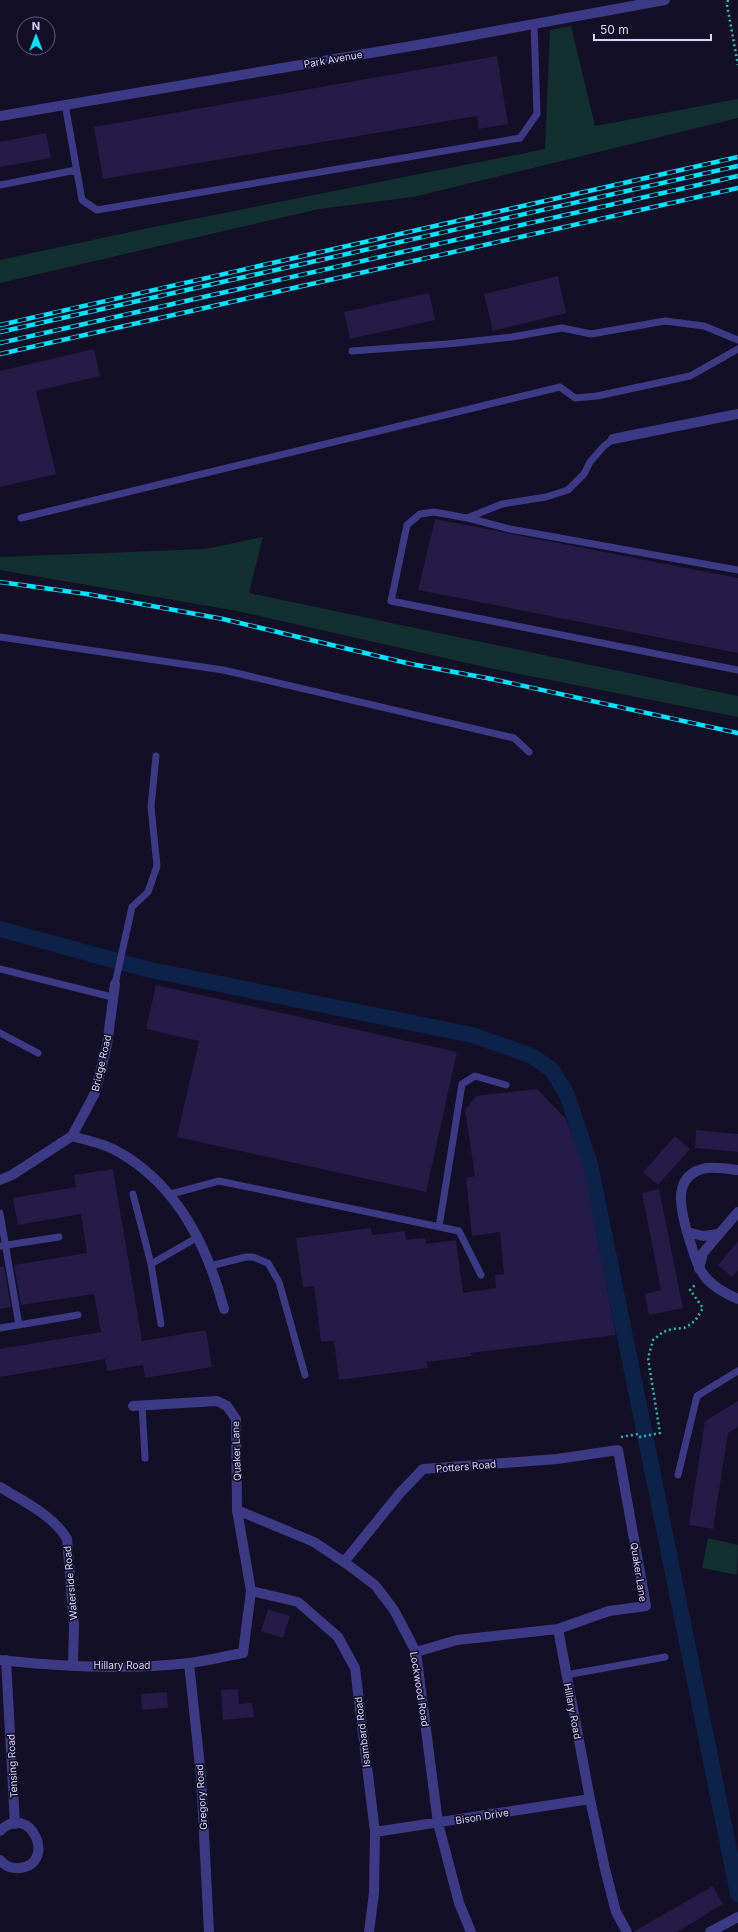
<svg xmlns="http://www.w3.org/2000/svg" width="738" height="1932" font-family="Inter,sans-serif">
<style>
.green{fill:#12302f}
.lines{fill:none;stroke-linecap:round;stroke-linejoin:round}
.canal{stroke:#0c2248;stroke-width:16}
.building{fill:#241b47}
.path{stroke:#2fb8b0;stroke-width:2.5;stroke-dasharray:2 3;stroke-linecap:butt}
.service{stroke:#3d3a85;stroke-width:7}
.minor{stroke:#3d3a85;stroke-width:10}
.tertiary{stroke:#3d3a85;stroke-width:10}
.rail-casing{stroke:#00e5ff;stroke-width:4.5}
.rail{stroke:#130f26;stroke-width:3;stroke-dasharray:9;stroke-linecap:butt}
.labels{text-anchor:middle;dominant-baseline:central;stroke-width:3.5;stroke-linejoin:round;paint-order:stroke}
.street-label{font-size:10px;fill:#d9d4ff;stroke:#130f26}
</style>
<rect width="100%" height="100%" fill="#130f26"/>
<path class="green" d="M571,26L595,126L738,99V118L413,197L319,209L0,283V260L144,229L545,149L550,30Z
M263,537L249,593L738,696V717L489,668L237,611L0,570V557L205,549Z
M708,1538L738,1545L737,1575L702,1568Z"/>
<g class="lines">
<path class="canal" d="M0,929L146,969L472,1035L532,1056L552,1070L567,1095L590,1164L738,1894"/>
</g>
<path class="building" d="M497,56L508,124L479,129L477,116L103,179L94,127Z
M46,133L51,158L0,167V142Z
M558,276L566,313L493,331L484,294Z
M429,293L435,320L350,339L344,312Z
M94,349L100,376L36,391L56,474L0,487V371Z
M435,519L738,578V653L418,590Z
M156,985L457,1052L426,1192L177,1137L199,1041L146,1029Z
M537,1089L566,1119L583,1165L616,1335L471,1353L472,1356L427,1362L428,1368L339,1380L334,1341L321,1342L314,1286L303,1287L296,1238L371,1228L372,1235L405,1231L406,1240L425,1238L426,1244L456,1240L463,1293L496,1288L495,1275L504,1274L500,1232L472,1236L466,1178L475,1176L465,1110L476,1096Z
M696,1130L738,1134V1152L695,1148Z
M675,1136L690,1149L658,1185L643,1172Z
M113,1169L142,1341L206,1330L212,1367L145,1378L143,1365L107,1371L105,1359L0,1377V1349L101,1332L94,1294L21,1305L14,1265L87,1253L81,1214L18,1225L13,1198L76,1187L74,1175Z
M659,1189L683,1308L649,1315L645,1294L661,1290L642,1193Z
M738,1241V1270L732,1277L718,1265Z
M4,1266L11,1307L0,1309V1267Z
M738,1401V1427L728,1433L713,1529L689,1525L705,1421Z
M268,1609L290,1616L283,1638L261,1631Z
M238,1689L239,1704L252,1703L254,1717L223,1720L221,1690Z
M167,1692L168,1708L142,1710L141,1694Z
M713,1886L723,1904L677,1932H633Z"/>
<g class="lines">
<path class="path" d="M728,0L727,5L738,65
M621,1437L638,1434L640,1437L660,1433L648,1358L653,1340L663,1332L672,1329L684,1328L691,1324L697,1318L703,1308L690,1290L696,1284"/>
<path class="service" d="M65,104L82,200L97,210L520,138L537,114L534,24
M0,185L76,170
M352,351L447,344L512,337L562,328L591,334L665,321L704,326L738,340
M613,439L604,446L590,462L584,474L568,490L546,497L502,504L467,518L434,512L420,514L407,525L391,601L738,670
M21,518L560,387L575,398L597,396L690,376L738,349
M468,518L510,529L738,570
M0,637L223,670L514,738L529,752
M0,969L112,997
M115,984L132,907L148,892L157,866L151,807L156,756
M0,1033L38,1053
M133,1194L151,1264
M171,1194L219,1181L459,1231L481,1275
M0,1213L19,1325
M439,1227L462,1084L475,1076L506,1085
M0,1246L59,1237
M210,1266L246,1257H253L268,1263L279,1282L305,1375
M161,1324L151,1264L198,1237
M0,1328L78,1315
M142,1405L145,1458
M678,1475L697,1396L738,1371
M566,1675L665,1657"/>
<path class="minor" d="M613,439L738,414
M72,1136C85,1140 101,1143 113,1149C175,1181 207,1244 224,1309
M738,1170C728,1169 716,1167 707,1168C672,1174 680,1207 687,1232L703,1236L719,1234L738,1212
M0,1180L12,1175L72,1136L95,1093L107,1045L115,984
M687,1232C699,1269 699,1282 738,1299
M699,1269L703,1253L719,1234
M0,1487C23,1501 53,1515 67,1539L74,1625L73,1665
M237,1510L314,1542L344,1562L375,1585L394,1610L416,1652L438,1823L459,1903L471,1932
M344,1562L400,1493L423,1469L557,1459L618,1450L646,1606L609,1611L558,1629
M251,1591L298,1602L338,1637L355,1668L375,1832L374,1893L369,1932
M416,1652L457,1640L558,1629L590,1799L605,1869L616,1912L627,1932
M0,1660C62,1667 127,1670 189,1663C207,1661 225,1656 243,1653L251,1591L237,1510L236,1419L227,1406L217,1401L133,1406
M6,1660L15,1824
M189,1663L201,1776L209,1932
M0,1831C30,1801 58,1863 20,1868C12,1869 5,1866 0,1860
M375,1832L590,1799
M710,1932L738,1917"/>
<path class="tertiary" d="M0,116L441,41L665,0"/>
<defs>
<path id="rail" d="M0,325L738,157
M0,332L738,166
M0,343L738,176
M0,354L738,188
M0,582L87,594L223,619L411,664L492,679L738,733"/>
</defs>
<use href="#rail" class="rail-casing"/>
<use href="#rail" class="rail"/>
</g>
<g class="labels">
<g class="street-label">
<text transform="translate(333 59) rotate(-10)">Park Avenue</text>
<text transform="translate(101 1063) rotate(-77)">Bridge Road</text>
<text transform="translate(236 1451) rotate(-92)">Quaker Lane</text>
<text transform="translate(466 1466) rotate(-5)">Potters Road</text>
<text transform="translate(639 1572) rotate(81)">Quaker Lane</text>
<text transform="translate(70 1583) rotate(-95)">Waterside Road</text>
<text x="122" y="1665">Hillary Road</text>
<text transform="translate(420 1689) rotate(81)">Lockwood Road</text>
<text transform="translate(573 1711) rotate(79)">Hillary Road</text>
<text transform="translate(362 1732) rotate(-97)">Isambard Road</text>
<text transform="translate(12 1766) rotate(-93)">Tensing Road</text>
<text transform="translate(201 1797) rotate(-94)">Gregory Road</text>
<text transform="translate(482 1816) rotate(-9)">Bison Drive</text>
</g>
</g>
<g transform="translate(36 36)"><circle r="19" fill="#130f26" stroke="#625e7d"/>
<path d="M0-3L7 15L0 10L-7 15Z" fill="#00e5ff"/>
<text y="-6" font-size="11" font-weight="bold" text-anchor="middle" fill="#d9d4ff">N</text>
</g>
<path d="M594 34v6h117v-6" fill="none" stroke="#d9d4ff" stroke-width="2"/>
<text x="600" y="34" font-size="12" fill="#d9d4ff" stroke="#130f26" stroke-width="3" paint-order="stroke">50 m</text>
</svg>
